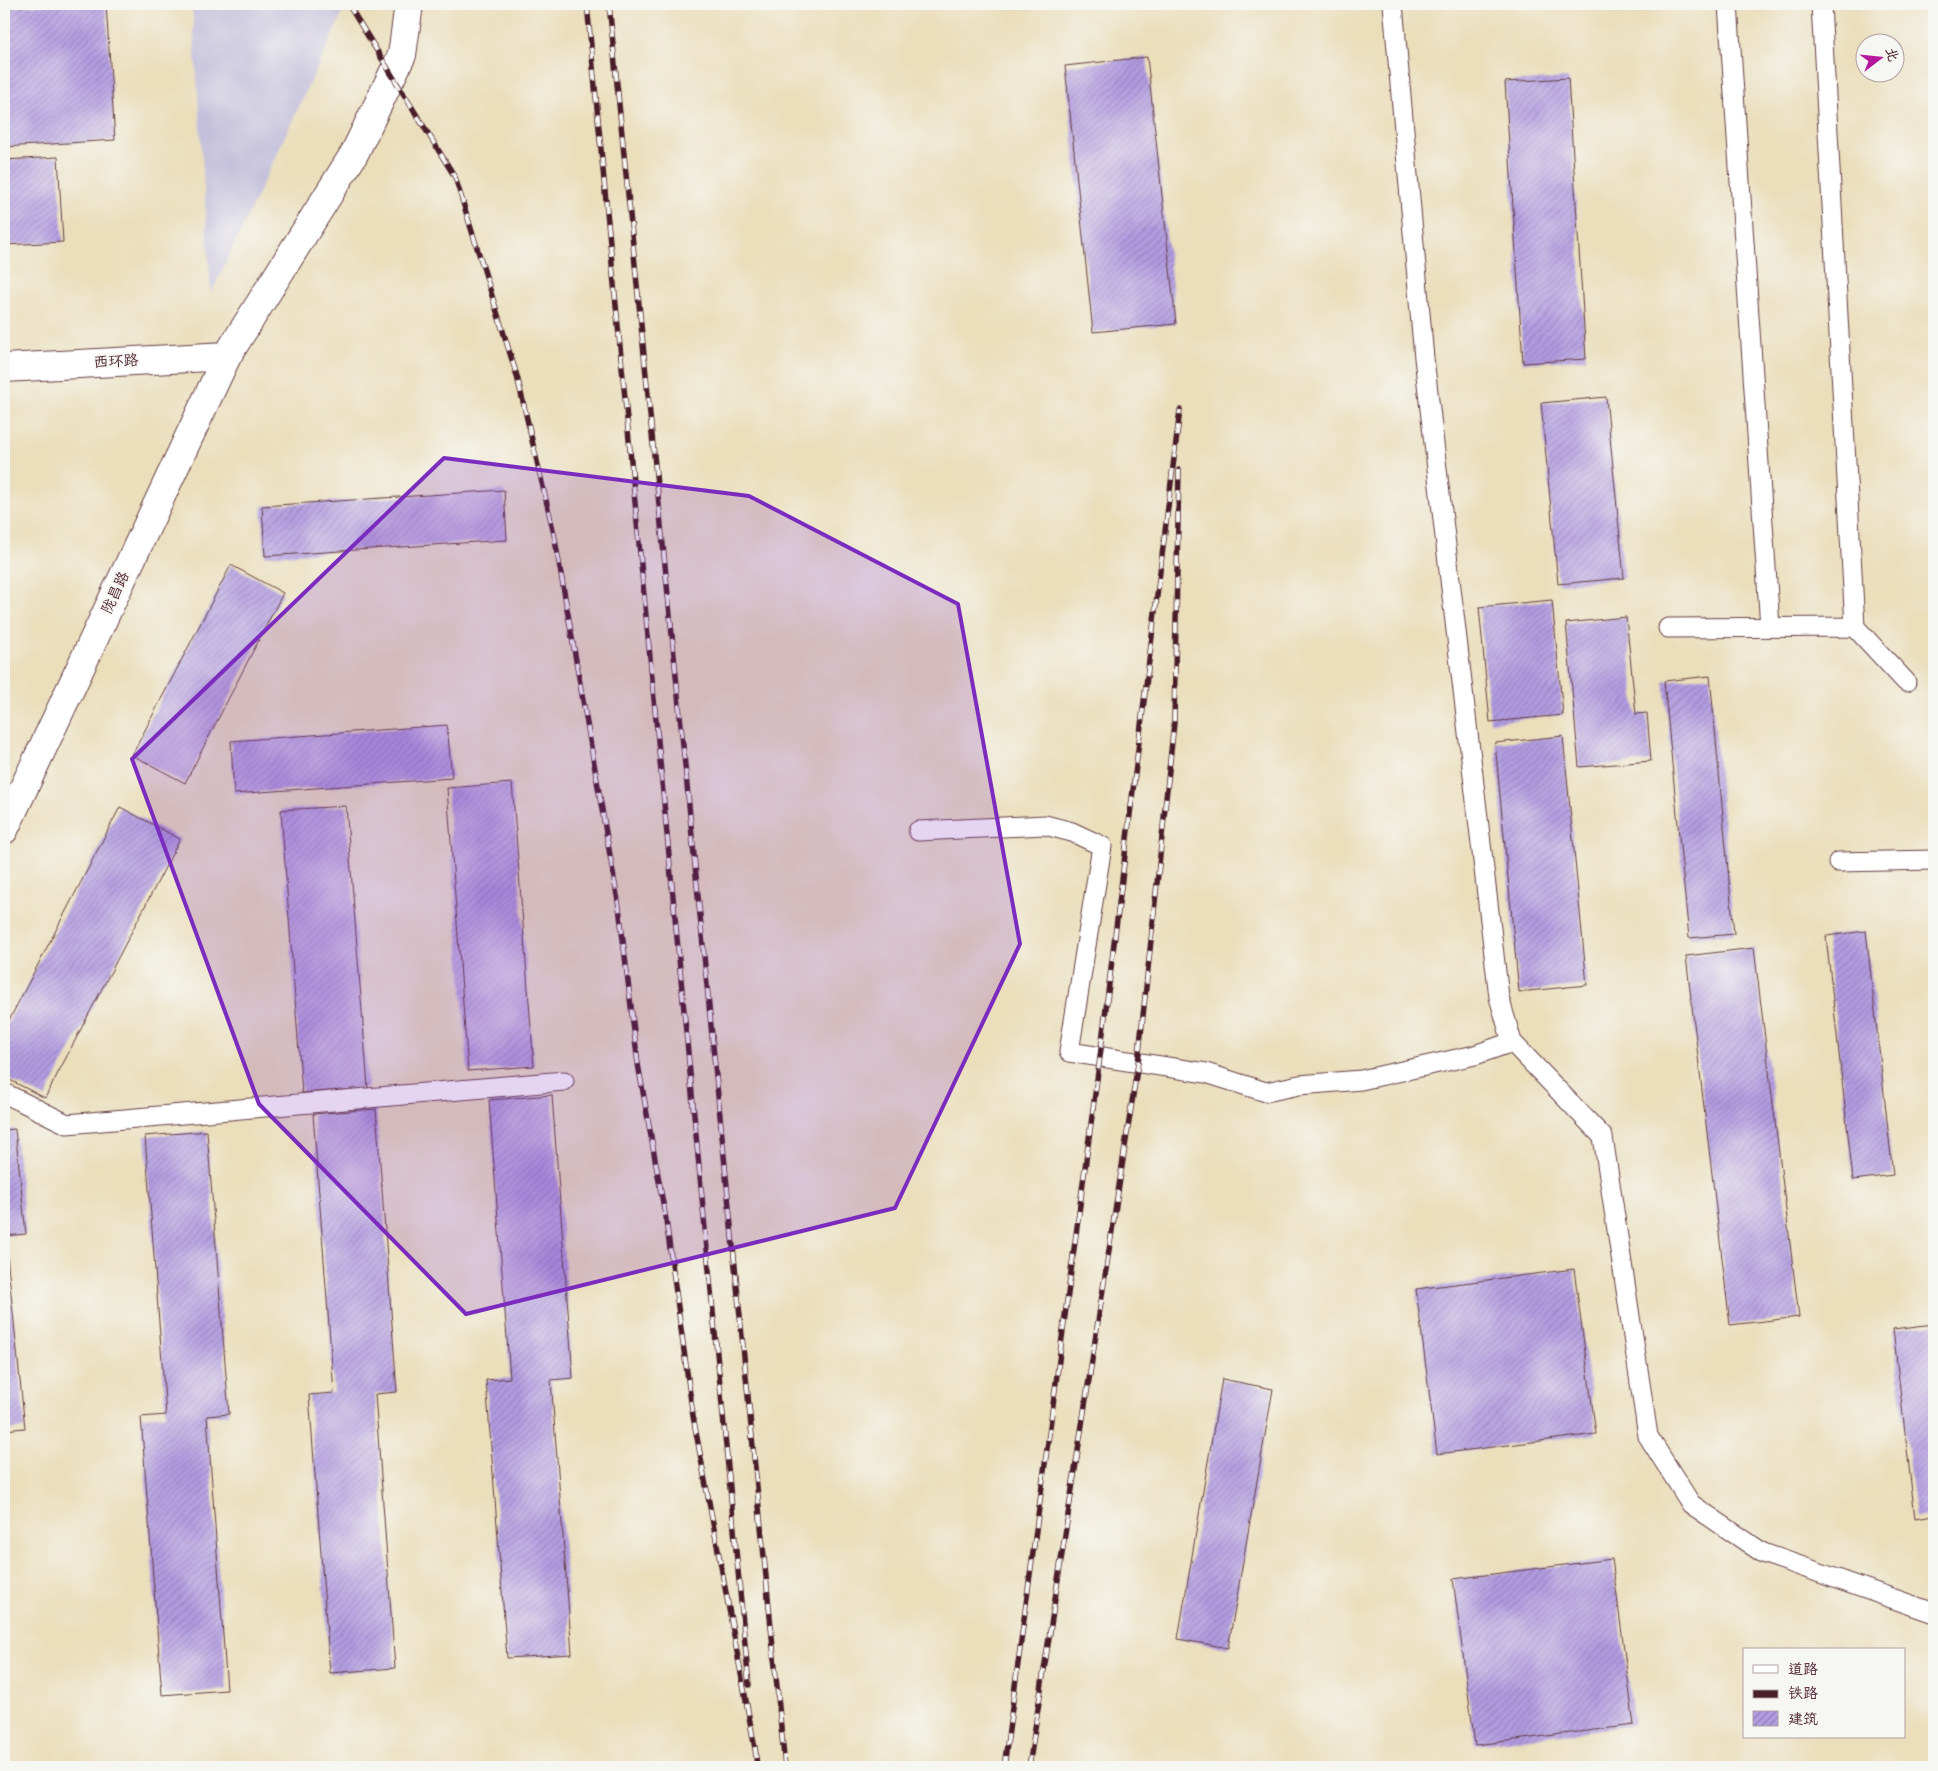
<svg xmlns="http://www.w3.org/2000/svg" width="1938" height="1771" font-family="Kalam,'LXGW WenKai TC',sans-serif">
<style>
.industrial{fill:#c4c0db}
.building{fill:url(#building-hatch)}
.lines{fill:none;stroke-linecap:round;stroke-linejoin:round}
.lane-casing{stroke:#623c41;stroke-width:21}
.street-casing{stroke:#623c41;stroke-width:30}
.secondary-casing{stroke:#623c41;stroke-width:30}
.lane{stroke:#fff;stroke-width:19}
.street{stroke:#fff;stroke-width:28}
.secondary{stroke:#fff;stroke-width:28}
.rail-casing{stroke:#4a1f2b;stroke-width:5.5}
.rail{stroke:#f6f6f2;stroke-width:4;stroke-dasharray:11;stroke-linecap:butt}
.marked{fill:#7b2cbf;fill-opacity:0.2;stroke:#7b2cbf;stroke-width:4;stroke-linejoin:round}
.labels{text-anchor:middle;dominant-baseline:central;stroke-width:4;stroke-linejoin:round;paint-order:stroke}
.street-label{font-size:15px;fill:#4a1f2b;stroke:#f6f6f2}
</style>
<defs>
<pattern id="building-hatch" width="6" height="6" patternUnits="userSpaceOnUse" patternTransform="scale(1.25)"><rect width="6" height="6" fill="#b29ce2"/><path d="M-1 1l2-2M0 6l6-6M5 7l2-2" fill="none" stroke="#937fb7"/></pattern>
</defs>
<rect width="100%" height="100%" fill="#f6f6f2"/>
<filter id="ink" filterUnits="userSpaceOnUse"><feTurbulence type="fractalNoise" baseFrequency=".02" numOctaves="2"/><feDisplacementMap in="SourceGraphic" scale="10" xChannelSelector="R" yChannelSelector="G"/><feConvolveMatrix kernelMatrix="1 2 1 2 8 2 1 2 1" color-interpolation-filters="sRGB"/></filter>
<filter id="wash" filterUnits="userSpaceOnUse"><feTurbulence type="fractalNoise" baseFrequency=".0096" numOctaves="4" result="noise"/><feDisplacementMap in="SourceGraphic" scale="20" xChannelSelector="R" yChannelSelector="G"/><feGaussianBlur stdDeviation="1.12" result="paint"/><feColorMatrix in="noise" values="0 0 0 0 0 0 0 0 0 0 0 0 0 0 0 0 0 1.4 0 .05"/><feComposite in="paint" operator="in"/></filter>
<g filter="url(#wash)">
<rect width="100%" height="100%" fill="#eadebb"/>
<path class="industrial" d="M192,4H347L211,294Z"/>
<g id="blocks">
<path class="building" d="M63,4H106L115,140L4,147V7Z
M1147,57L1176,324L1093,332L1065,66Z
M1568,78L1586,359L1523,363L1505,82Z
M58,157L63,242L4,245V160Z
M1606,397L1624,578L1558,584L1541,403Z
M504,490L507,540L265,556L262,506Z
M231,565L283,593L185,783L132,755Z
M1552,600L1563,715L1490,722L1479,607Z
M1626,617L1636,714L1647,713L1651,761L1579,767L1566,623Z
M1710,676L1734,934L1689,938L1664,681Z
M447,725L452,778L234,794L231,741Z
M1563,736L1587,985L1519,992L1495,743Z
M512,783L534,1066L468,1071L447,788Z
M346,806L368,1088L302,1093L281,810Z
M120,807L180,839L45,1098L4,1077V1030Z
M1866,931L1893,1175L1853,1180L1826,936Z
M1754,948L1799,1317L1730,1325L1686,956Z
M552,1095L573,1378L551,1380L572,1654L507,1658L486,1380L510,1378L489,1100Z
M376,1109L397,1392L375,1394L395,1668L330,1673L309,1395L334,1393L313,1114Z
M15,1129L26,1234L5,1236L25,1428L4,1430V1130Z
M207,1131L229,1414L207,1416L227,1690L162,1695L141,1417L166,1415L145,1136Z
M1574,1269L1596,1434L1437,1454L1416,1289Z
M1934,1324V1515L1915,1518L1893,1329Z
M1222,1379L1273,1389L1228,1648L1178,1639Z
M1612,1559L1634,1725L1475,1745L1453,1579Z"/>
</g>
</g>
<g filter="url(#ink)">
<use href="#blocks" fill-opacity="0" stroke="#623c41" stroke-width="1"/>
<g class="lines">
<defs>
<path id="lane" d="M1393,4L1424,358L1499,997L1512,1042
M1728,4L1770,627
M1821,4L1855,627L1906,682
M1668,628L1855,627
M918,831L1045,825L1072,832L1102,846L1069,1052L1206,1073L1266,1092L1299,1085L1361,1080L1475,1055L1512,1042L1603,1137L1648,1436L1691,1504L1763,1553L1934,1613
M1838,862L1934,860
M4,1093L67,1124L564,1081"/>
<path id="street" d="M227,356L354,154L402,55L409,4"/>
<path id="secondary" d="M4,368L227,356L4,830"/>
</defs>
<use href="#lane" class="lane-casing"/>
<use href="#street" class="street-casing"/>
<use href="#secondary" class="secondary-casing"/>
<use href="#lane" class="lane"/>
<use href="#street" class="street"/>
<use href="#secondary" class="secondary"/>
<defs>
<path id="rail" d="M348,4L455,177L517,376L554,534L619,907L638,1064L666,1220L693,1416L756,1754
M587,4L749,1685
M609,4L785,1767
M755,1747L757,1767
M1004,1767L1100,1057L1180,410
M1029,1767L1138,1063L1174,723L1179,470"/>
</defs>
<use href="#rail" class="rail-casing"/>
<use href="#rail" class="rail"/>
</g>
</g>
<path class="marked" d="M444,458L749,496L958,604L1020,944L895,1208L466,1314L259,1104L132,759Z"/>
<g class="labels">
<g class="street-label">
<text transform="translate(116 362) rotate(-3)">西环路</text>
<text transform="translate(116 593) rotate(-65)">陇昌路</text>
</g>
</g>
<rect width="1938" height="1771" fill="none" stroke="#f6f6f2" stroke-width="20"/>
<rect x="1743" y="1648" width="162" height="90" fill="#f6f6f2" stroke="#b1a0a2"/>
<rect x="1753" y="1665" width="25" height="8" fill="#ffffff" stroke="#b1a0a2"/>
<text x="1788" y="1674" font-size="15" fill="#4a1f2b">道路</text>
<rect x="1753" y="1690" width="25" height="8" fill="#4a1f2b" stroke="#b1a0a2"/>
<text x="1788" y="1698" font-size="15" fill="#4a1f2b">铁路</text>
<rect x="1753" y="1711" width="25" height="15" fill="url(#building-hatch)" stroke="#b1a0a2"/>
<text x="1788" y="1724" font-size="15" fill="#4a1f2b">建筑</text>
<g transform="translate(1880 58) rotate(74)"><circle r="24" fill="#f6f6f2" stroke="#b1a0a2"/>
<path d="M0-4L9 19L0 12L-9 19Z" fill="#b5179e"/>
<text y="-8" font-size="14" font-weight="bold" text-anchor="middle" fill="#4a1f2b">北</text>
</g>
</svg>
